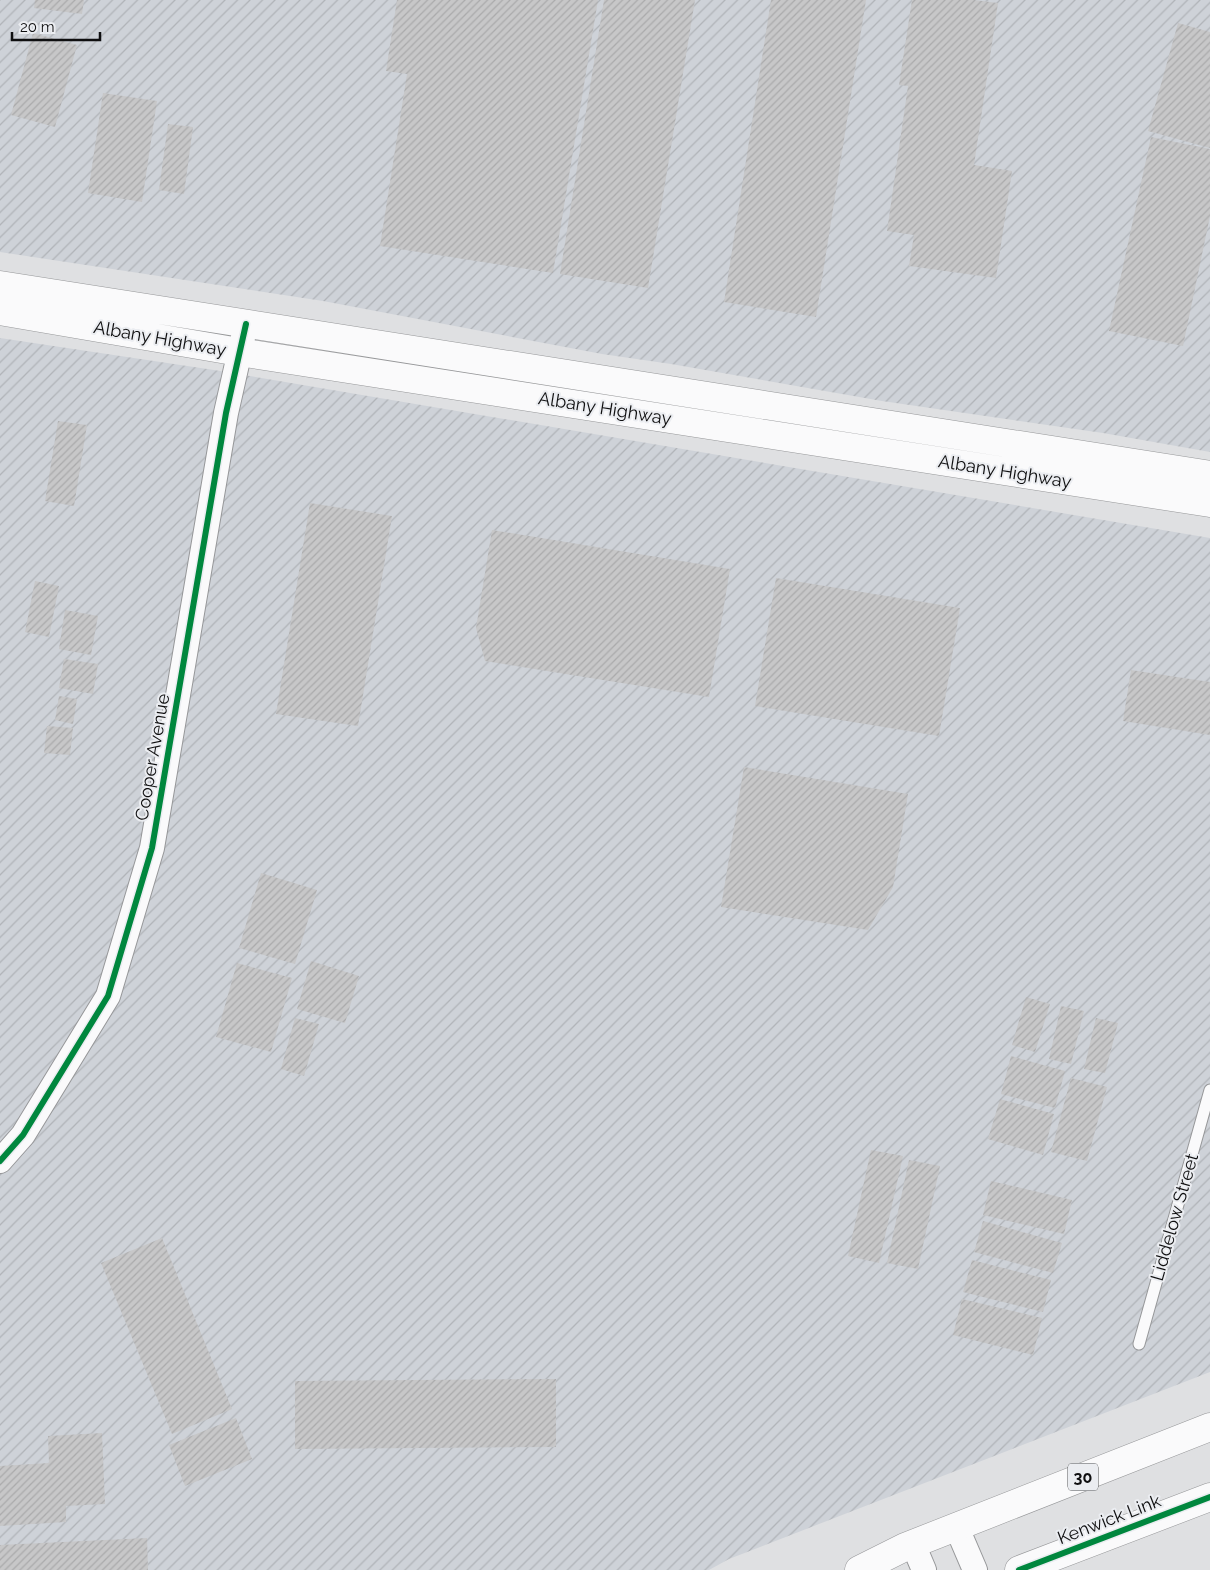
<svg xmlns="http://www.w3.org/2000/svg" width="1210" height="1570" font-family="Raleway,sans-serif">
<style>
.industrial{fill:url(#industrial-furrows)}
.building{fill:url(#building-hatch)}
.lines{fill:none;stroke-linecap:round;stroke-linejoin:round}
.lane-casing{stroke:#969799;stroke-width:13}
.street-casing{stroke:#969799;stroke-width:26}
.highway-casing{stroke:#969799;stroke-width:29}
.lane{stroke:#fafafb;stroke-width:11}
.street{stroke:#fafafb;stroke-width:24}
.highway{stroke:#fafafb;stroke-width:28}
.cycleway-casing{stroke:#ebedf1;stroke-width:9}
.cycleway{stroke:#00873e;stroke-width:6}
.labels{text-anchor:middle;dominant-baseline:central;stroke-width:4;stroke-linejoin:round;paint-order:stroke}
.shield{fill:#ebedf1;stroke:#515254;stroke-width:1}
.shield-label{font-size:16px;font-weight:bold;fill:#0f0f10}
.street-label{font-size:18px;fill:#0f0f10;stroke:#ebedf1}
</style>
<defs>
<pattern id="industrial-furrows" width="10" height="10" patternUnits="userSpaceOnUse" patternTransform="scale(1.25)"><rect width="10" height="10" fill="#ced2d8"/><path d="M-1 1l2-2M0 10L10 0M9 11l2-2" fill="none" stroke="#b0b3b8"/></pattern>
<pattern id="building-hatch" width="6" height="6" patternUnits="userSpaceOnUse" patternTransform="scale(1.25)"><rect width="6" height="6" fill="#c7c7c8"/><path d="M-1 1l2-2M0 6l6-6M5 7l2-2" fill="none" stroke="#aaaaab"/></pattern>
</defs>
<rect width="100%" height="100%" fill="#dfe0e2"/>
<path class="industrial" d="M0,0H1210V452L1103,433L882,401L671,364L602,354L323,301L0,252Z
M0,338L214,370L1210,538V1372L729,1559L709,1570H0Z"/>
<path class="building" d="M35,0H84L82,14L34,8Z
M397,0H598L553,273L380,246L407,74L386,71Z
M604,0H695L648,288L560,274Z
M771,0H866L816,317L724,302Z
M912,0H974L998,3L974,165L1012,171L996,278L909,266L914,235L887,231L908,86L899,85Z
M1178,23L1210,32V148L1148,131Z
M33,33L77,45L55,127L11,115Z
M103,93L157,101L142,202L88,193Z
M168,124L193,127L184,194L159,190Z
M1151,137L1210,149V216L1183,346L1109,331Z
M58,421L87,425L74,506L45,501Z
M310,503L392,516L358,726L276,714Z
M492,530L730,569L709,697L485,661L476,628Z
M776,578L960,608L939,736L755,706Z
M35,581L59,586L49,637L25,632Z
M65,610L98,616L91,655L59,649Z
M64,659L98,664L93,694L59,688Z
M1131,670L1210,682V735L1123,721Z
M59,696L77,699L73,724L55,720Z
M47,726L73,728L70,755L44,753Z
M744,767L908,794L893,887L868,930L721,907Z
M261,873L317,890L295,964L239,948Z
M311,961L359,976L345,1023L297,1009Z
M237,963L292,978L271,1052L216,1037Z
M1026,997L1050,1004L1035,1052L1012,1045Z
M1061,1006L1084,1011L1071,1064L1049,1059Z
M295,1018L319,1024L304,1076L281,1069Z
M1096,1018L1118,1023L1105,1073L1084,1069Z
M1011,1056L1065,1071L1055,1108L1001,1094Z
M1071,1078L1107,1087L1087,1161L1051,1152Z
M1000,1099L1054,1114L1043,1155L988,1139Z
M871,1150L903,1156L879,1263L848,1256Z
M909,1160L940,1166L918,1269L887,1263Z
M991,1181L1072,1200L1064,1234L983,1215Z
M983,1221L1062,1243L1053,1273L974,1252Z
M162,1238L232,1409L172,1434L101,1263Z
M972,1260L1051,1280L1043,1312L963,1292Z
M962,1299L1042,1318L1033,1355L953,1335Z
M556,1379V1447L295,1449V1381Z
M236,1418L252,1459L185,1486L169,1445Z
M102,1433L105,1504L66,1506V1522L0,1526V1466L49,1463L48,1436Z
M147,1538L148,1570H0V1545Z"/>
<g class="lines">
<defs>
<path id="lane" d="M1139,1344L1210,1090"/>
<path id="street" d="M0,1161L23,1135L108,996L152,848L226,413L246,324
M957,1528L975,1570
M913,1544L924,1570"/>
<path id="highway" d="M0,285L1210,475
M0,311L239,352L1210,503
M859,1570L905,1547L1210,1427
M1019,1570L1210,1497"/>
</defs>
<use href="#lane" class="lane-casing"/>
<use href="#street" class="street-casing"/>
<use href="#highway" class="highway-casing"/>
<use href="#lane" class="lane"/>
<use href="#street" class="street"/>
<use href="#highway" class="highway"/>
<defs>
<path id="cycleway" d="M0,1161L23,1135L108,996L152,848L226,413L246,324
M1019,1570L1210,1497"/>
</defs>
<use href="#cycleway" class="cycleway-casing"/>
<use href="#cycleway" class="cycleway"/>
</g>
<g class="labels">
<rect class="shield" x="1068" y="1463.5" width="30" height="27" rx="4"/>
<g class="shield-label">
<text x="1083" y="1477">30</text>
</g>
<g class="street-label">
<text transform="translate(160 338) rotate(10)">Albany Highway</text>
<text transform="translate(605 408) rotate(9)">Albany Highway</text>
<text transform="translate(1005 471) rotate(9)">Albany Highway</text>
<text transform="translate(152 757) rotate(-80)">Cooper Avenue</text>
<text transform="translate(1174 1217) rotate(-74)">Liddelow Street</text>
<text transform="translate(1109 1519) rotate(-21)">Kenwick Link</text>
</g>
</g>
<path d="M12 32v8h88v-8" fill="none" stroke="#0f0f10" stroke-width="2.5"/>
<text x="20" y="32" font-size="15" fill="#0f0f10" stroke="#ebedf1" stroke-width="4" paint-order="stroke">20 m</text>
</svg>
